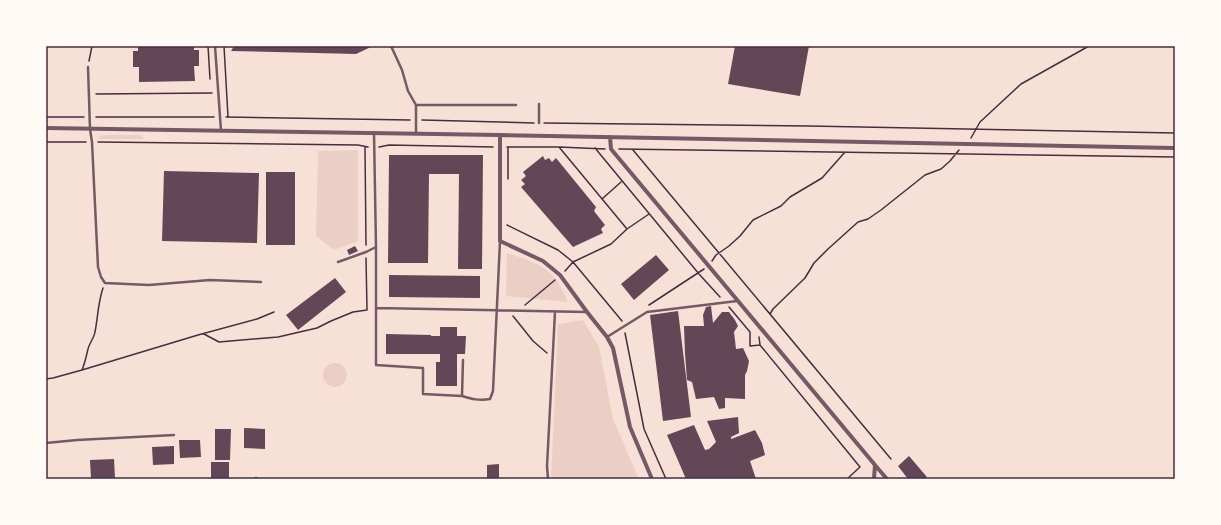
<svg xmlns="http://www.w3.org/2000/svg" width="1221" height="525" font-family="Roboto,sans-serif">
<style>
.green{fill:#ebcfc5}
.building{fill:#644757}
.lines{fill:none;stroke-linecap:round;stroke-linejoin:round}
.path{stroke:#4a2c40;stroke-width:1.5}
.service{stroke:#755966;stroke-width:2.5}
.minor{stroke:#755966;stroke-width:4}
.neatline{fill:none;stroke:#4a2c40;stroke-width:1.5}
</style>
<rect width="100%" height="100%" fill="#f7e1d7"/>
<path class="green" d="M102,135H139L145,139H97Z
M358,150V241L334,250L316,236L318,151Z
M507,253C526,259 546,265 558,282C562,288 565,295 568,302L506,296Z
M583,320L599,347L613,419L639,479H551L558,324Z
M323 375a12 12 0 1 1 24 0a12 12 0 1 1-24 0Z"/>
<path class="building" d="M138,46H194V50H199V66H194L195,81L139,82V67H133V51H138Z
M234,46H373L356,54L231,51Z
M735,46H809L800,96L728,84Z
M389,155H483L482,269H458L459,174H429L428,263H388Z
M543,156L545,160L549,158L552,162L556,158L596,207L594,211L605,225L601,229L603,233L573,247L521,187L525,184L521,180L526,176L523,172Z
M164,171L259,173L257,243L162,241Z
M266,172H295V245H266Z
M355,246L358,251L349,255L347,250Z
M656,255L669,270L634,300L621,284Z
M389,275L480,276V298L389,297Z
M335,278L346,292L298,330L286,315Z
M711,306L713,323L722,312H729L735,320L738,326L734,332L736,349L743,348L749,361L747,371L745,375V399L725,398V408L719,409L714,397L696,399L692,382L687,380L685,354L684,326H704L703,315L706,307Z
M678,311L691,417L663,421L650,315Z
M440,327H457V336H466L465,354H457V386H436V362H440V354H386V334L431,335V336H440Z
M738,417L739,433L731,437V439L755,430L762,443L765,455L750,461L756,479H686L667,435L694,425L705,450L709,449L716,442L707,421Z
M244,428L265,429V449L244,448Z
M215,429H231L230,460H215Z
M179,440H200L201,457L180,458Z
M174,446V464L153,465L152,447Z
M909,456L927,477L924,479H908L898,466Z
M114,459L115,478L91,479L90,460Z
M211,462H229V479H211Z
M499,464V479H487V465Z"/>
<g class="lines">
<path class="path" d="M208,46L210,79
M224,46L228,117
M89,61L92,46
M96,94L212,93
M46,117H84
M96,117H214
M226,117L410,120
M422,120L534,123
M544,123L809,126L1175,133
M971,138L980,122L1021,84L1089,46
M46,142H86
M98,142L358,145L368,147
M365,147L366,245
M379,147L389,145L493,147
M507,147H559L605,149
M559,147L627,229L649,214
M595,148L699,274L720,297
M619,149L1175,157
M633,150L891,459
M508,179V147
M602,199L621,182
M507,225L558,250L573,262L565,271
M712,261L716,255L729,246L740,236L753,220L781,206L790,197L822,178L845,152
M525,305L555,280
M649,305L704,269
M729,307L750,332V346L760,345
M770,314L773,309L805,278L814,263L828,249L858,222L868,219L881,210L925,175L941,169L950,161L959,150
M513,316L533,341L547,353
M622,321L573,262L611,244L627,229
M625,333L644,429L666,479
M204,334L219,342L278,337L317,328L331,321L353,312L367,310L366,258
M759,337L760,345L860,467L847,479
M82,370C85,363 86,357 88,349C89,344 94,338 95,332C98,317 98,302 103,288
M46,379L53,378L82,370L198,335L257,319L274,312"/>
<path class="service" d="M215,46L221,131
M391,46L402,70L408,91L416,105V133
M88,67L90,129L92,142L98,267L101,277L105,283L149,285L210,280L261,282
M539,104V123
M416,105H516
M376,247V308L587,312
M338,262L366,252L376,247L374,133
M376,308V365L423,368V394L462,396L463,360
M607,337L647,312L737,301
M462,396C472,399 479,401 490,399L493,391L500,241
M46,443L77,440L174,435
M256,478V479
M548,479L547,466L555,312"/>
<path class="minor" d="M46,128L500,135L1175,148
M500,135V241L543,261L560,275L587,312L607,337L613,348L630,427L652,479
M610,137L611,149L875,465L874,479
M874,464L887,479"/>
</g>
<rect width="1221" height="525" fill="none" stroke="#fffaf5" stroke-width="94"/>
<rect x="47" y="47" width="1127" height="431" class="neatline"/>
</svg>
